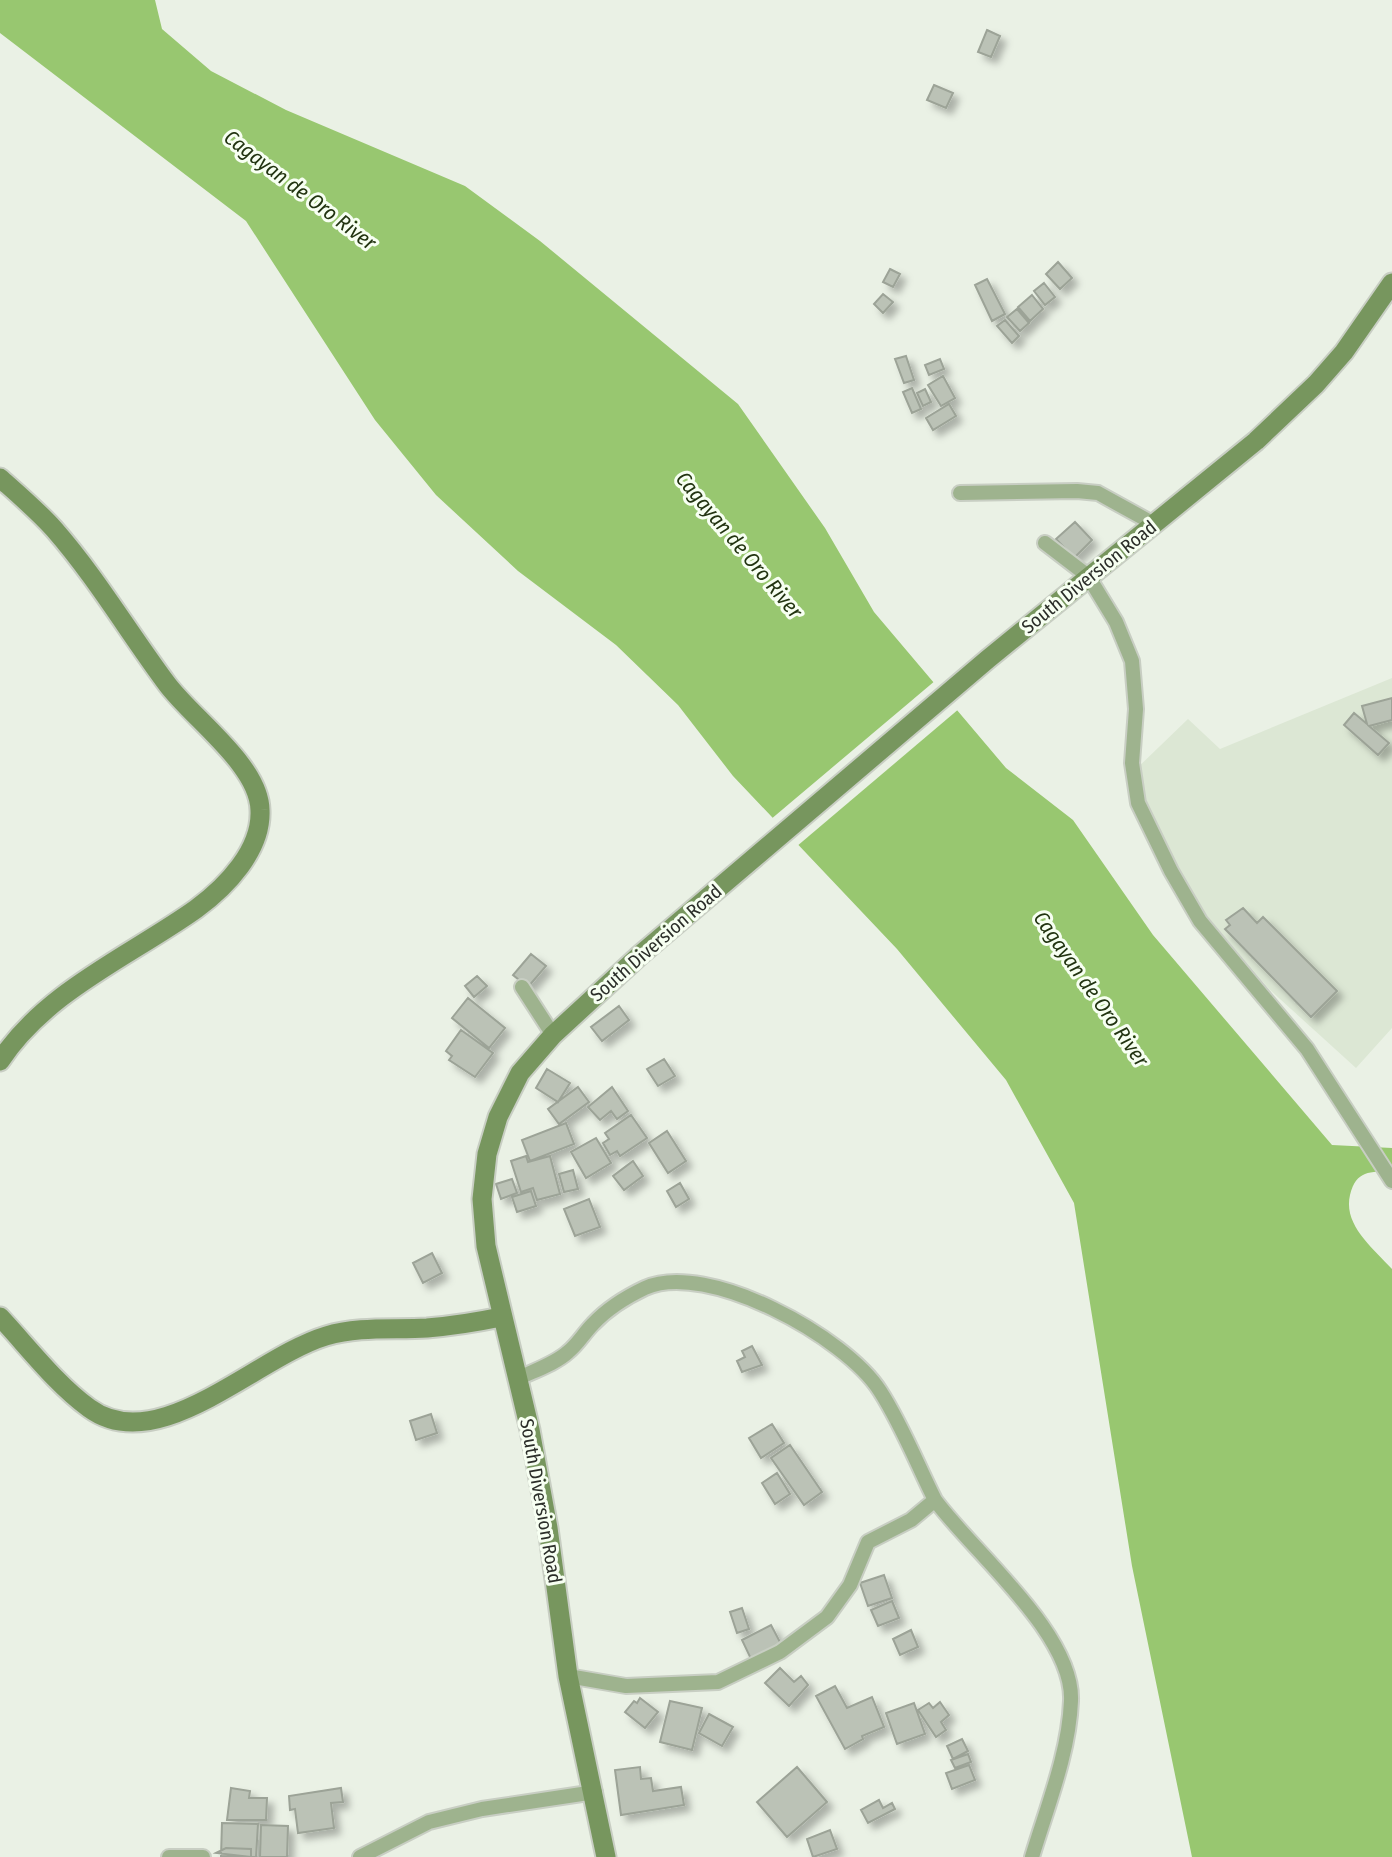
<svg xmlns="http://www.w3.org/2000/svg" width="1392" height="1857" font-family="'Fira Sans Condensed',sans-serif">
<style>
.built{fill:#dce7d4}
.water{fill:#98c770}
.pier{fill:#eaf1e5}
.building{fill:#bbc2b6;stroke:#9ca397;stroke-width:2;filter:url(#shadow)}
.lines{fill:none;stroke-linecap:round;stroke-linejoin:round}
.street-casing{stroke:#c8cec3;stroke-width:18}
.secondary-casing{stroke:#c8cec3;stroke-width:23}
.street{stroke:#9eb38e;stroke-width:14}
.secondary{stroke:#77965e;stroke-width:19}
.labels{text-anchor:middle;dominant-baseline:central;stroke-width:6;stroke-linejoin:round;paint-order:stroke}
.street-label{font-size:19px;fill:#2b2e29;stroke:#f7fff2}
.water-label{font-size:21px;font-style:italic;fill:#223411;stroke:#f7fff2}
</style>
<defs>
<filter id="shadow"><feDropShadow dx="6" dy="6" stdDeviation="3.5" flood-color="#0004"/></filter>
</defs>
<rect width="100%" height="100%" fill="#eaf1e5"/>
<path class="built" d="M1392,678V1028L1356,1068L1269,989L1197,904L1131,774L1188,719L1220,749Z"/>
<path class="water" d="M0,0H155L162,29L211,71L286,110L465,186L540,241L738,404L825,528L874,612L1006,768L1073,820L1153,935L1332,1145L1392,1148V1171C1370,1172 1356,1170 1350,1195C1343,1225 1373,1248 1392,1269V1857H1192L1132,1566L1074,1203L1006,1080L897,949L733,776L678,705L616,645L518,571L436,495L375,420L246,221L0,33Z"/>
<path class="pier" d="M936,680L960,708L796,847L770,820Z"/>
<path class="building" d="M987,30L1000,36L991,57L978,52Z
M934,85L953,93L946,108L927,100Z
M1058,262L1072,278L1060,289L1046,274Z
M890,269L900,274L893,287L883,282Z
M987,279L1005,314L992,321L975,285Z
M1044,283L1055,297L1045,305L1034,291Z
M883,294L893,302L883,313L874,304Z
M1032,295L1043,309L1030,321L1018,307Z
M1017,309L1029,323L1020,331L1007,317Z
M1005,320L1019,336L1012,343L997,326Z
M906,356L914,380L904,383L895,359Z
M940,359L944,369L929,375L925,365Z
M943,376L955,398L941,406L928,385Z
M912,388L921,409L912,413L903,392Z
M925,389L931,402L923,406L917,393Z
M949,404L956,416L933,430L926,418Z
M1075,522L1092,540L1074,558L1056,539Z
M1392,698V720L1369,726L1389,743L1378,755L1344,725L1354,713L1367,724L1362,706Z
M1243,908L1257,923L1263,917L1337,991L1311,1017L1225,929L1230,925L1226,920Z
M531,954L546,966L528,987L513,975Z
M477,976L487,986L474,997L465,986Z
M468,998L505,1028L489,1048L452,1018Z
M619,1006L629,1020L602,1041L591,1027Z
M461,1030L493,1053L475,1077L449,1060L452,1056L446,1051Z
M664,1059L675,1076L658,1086L647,1069Z
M547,1069L570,1083L558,1102L536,1088Z
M578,1087L589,1102L559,1124L548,1109Z
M612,1087L628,1111L617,1119L611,1111L600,1120L588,1107Z
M631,1115L647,1138L620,1156L617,1151L610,1155L603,1143L609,1139L605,1133Z
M566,1123L574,1144L530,1161L522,1140Z
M667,1131L686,1161L668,1173L649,1143Z
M596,1138L611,1163L586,1178L571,1152Z
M526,1156L528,1162L550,1156L560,1194L537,1200L533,1188L521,1192L511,1161Z
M633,1161L643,1176L624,1190L613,1176Z
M573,1170L578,1189L564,1192L559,1174Z
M512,1179L517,1193L501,1199L496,1184Z
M680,1183L689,1199L676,1207L667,1191Z
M531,1191L536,1206L517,1212L512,1197Z
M589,1199L600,1227L575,1236L564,1209Z
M432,1253L442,1273L423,1283L413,1263Z
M752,1346L762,1365L742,1372L737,1361L745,1357L742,1351Z
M431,1414L437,1433L416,1440L410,1421Z
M772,1424L784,1443L761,1458L749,1438Z
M790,1445L822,1492L804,1505L771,1458Z
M777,1473L790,1494L775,1504L762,1483Z
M884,1575L892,1598L868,1606L860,1583Z
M892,1601L899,1618L878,1626L871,1610Z
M742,1608L749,1629L737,1633L730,1612Z
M771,1625L781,1644L751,1659L742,1640Z
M911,1630L918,1647L900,1655L893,1639Z
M780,1668L794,1682L801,1676L808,1685L789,1706L765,1683Z
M835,1686L847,1708L872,1697L884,1727L862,1736L863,1739L845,1749L816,1696Z
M640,1698L658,1712L645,1728L625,1712L634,1701L637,1703Z
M670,1701L702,1708L692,1750L660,1742Z
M940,1702L949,1715L941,1722L946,1730L936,1737L918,1710L929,1703L933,1708Z
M914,1703L925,1734L897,1744L886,1713Z
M709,1714L733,1727L722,1746L699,1733Z
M962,1739L968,1751L953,1759L947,1746Z
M968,1754L971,1762L955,1768L951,1760Z
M969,1765L975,1780L952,1789L946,1773Z
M640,1767L641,1779L651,1778L653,1791L681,1787L684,1805L621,1815L615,1770Z
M797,1767L827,1802L787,1837L757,1802Z
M231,1788L250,1791L249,1798H267L266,1820H227Z
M341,1788L343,1802L331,1803L334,1828L298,1833L295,1809L290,1810L289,1796Z
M879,1800L883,1808L892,1803L895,1809L868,1823L861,1810Z
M222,1823L258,1824L256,1857L221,1856Z
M261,1825L288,1826L287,1857H260Z
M830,1830L837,1849L813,1857L807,1839Z
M226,1848L251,1849V1857L216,1853Z"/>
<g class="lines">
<defs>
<path id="street" d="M960,493L1077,491L1098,493L1154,524
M1045,543L1088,576L1116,622L1132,661L1136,709L1132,763L1138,803L1171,871L1200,921L1307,1049L1392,1181
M522,987L553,1035
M517,1379C533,1371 555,1364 568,1352C578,1344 584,1333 593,1324C607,1309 626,1297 645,1288C707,1260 846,1337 880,1391C902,1425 917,1464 935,1500
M568,1676L626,1686L718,1682L780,1652L827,1617L850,1585L868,1542L911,1520L935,1500C973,1552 1074,1634 1071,1701C1069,1753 1047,1807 1032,1857
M169,1857H203
M360,1857L429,1822L482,1809L595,1792"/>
<path id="secondary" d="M0,478C18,494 38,511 54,529C96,577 129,633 167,684C193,719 259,765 260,810C262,850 226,887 196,909C130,956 46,991 0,1061
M0,1317C28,1347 56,1384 89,1408C158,1459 256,1357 326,1336C359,1326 393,1330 427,1328C451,1326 477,1322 501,1317
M606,1857L568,1676L548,1528L530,1430L486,1246L482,1199L487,1154L498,1117L520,1073L553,1035L640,955L988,659L1256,441L1316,384L1344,352L1392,283"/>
</defs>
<use href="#street" class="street-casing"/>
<use href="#secondary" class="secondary-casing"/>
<use href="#street" class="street"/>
<use href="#secondary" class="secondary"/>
</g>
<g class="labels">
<g class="street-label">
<text transform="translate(1089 577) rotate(-39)">South Diversion Road</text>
<text transform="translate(656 943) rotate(-41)">South Diversion Road</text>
<text transform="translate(541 1501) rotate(80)">South Diversion Road</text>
</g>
<g class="water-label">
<text transform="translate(300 190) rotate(37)">Cagayan de Oro River</text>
<text transform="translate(739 545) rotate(50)">Cagayan de Oro River</text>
<text transform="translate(1091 989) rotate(55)">Cagayan de Oro River</text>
</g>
</g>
</svg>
